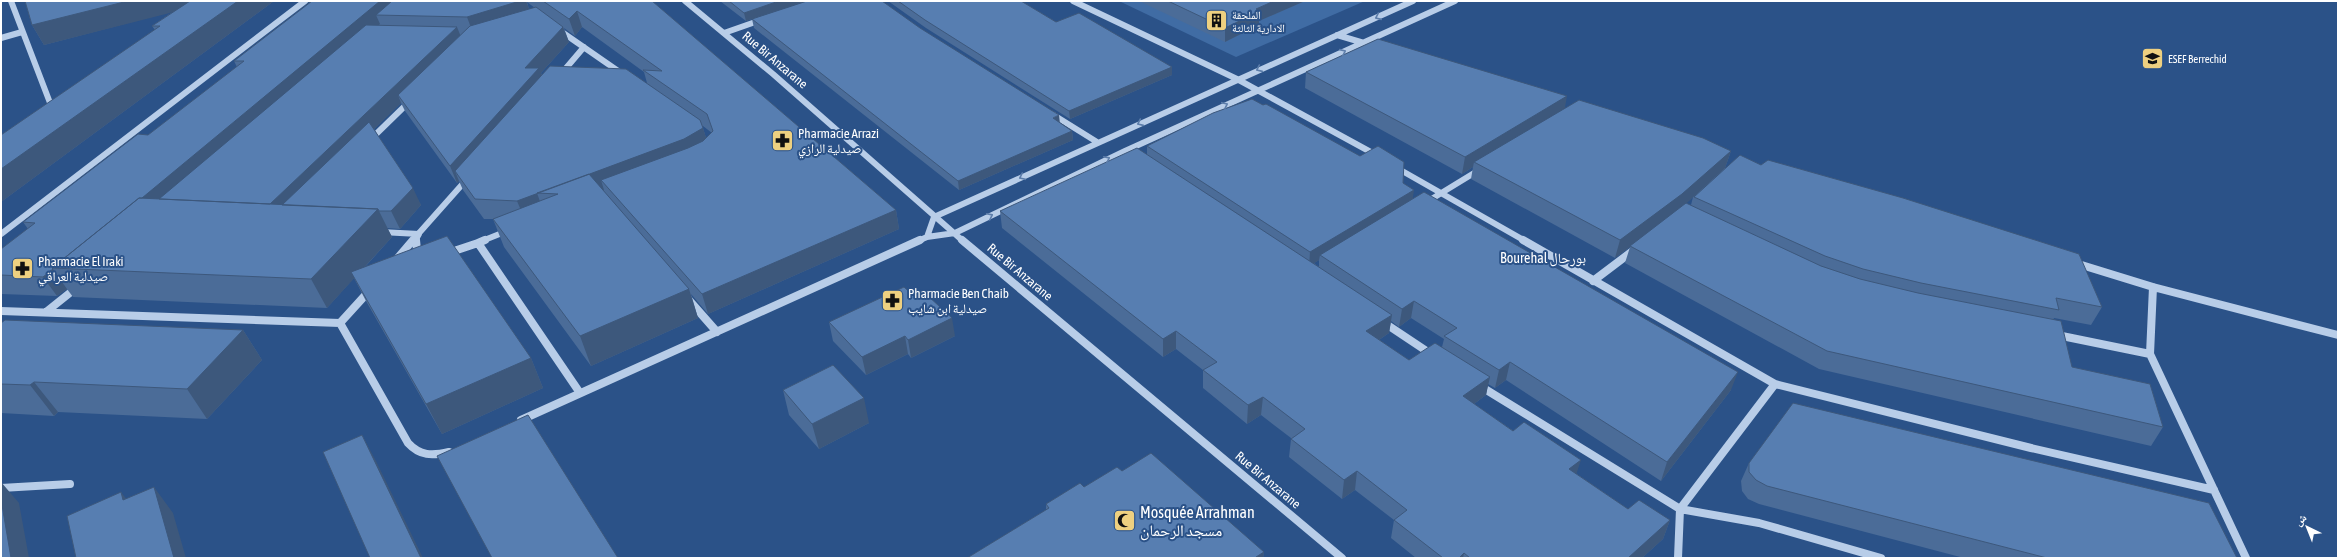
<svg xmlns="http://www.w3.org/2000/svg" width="2339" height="559" font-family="'Asap Condensed','Noto Naskh Arabic',sans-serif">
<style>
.green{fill:#406ca4}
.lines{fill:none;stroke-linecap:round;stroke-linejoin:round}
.minor-far1{stroke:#b8cde8;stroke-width:6}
.minor{stroke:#b8cde8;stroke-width:8}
.wall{fill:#4b6c98;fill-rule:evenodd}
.shaded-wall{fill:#3d587c}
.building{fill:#577eb1;stroke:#3d587c}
.oneway{stroke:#5c7daa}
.labels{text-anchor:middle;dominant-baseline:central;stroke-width:4;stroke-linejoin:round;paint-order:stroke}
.far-poi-label{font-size:11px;fill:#fff;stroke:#2b5288;text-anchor:start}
.street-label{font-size:13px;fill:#fff;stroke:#2b5288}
.poi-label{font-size:13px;fill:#fff;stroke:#2b5288;text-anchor:start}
.neighbourhood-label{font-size:14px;fill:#fff;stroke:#2b5288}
.near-poi-label{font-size:16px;fill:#fff;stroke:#2b5288;text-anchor:start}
</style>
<rect width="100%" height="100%" fill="#2b5288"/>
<path class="green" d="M1119,1H1365L1236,57Z"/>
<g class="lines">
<path class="minor-far1" d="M11,1L52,108
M685,1L773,74L963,241
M1073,1L1237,79L1378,156
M559,30L621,73
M724,33L761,20
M1337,35L1364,43
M1,38L22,32
M561,74L584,47
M1052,114L1097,142
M370,140L410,101
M1397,168L1525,241
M1425,203L1479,170
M381,232L419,234L415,241
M1,234L305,1
M927,237L934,217L1413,1
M412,241L467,179
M482,241L507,231
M918,241L927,237L955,233L1125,151L1455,1"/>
<path class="minor" d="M416,240L417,250L422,252
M962,240L1342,558
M1523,240L1775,384L2031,448L2214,490
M478,243L485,240
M448,253L478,243L580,393
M396,260L413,240
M2075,263L2153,287L2338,335
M1593,281L1634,250
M2153,287L2150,354L2246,558
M688,299L717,332
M1,311L340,323L408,443C420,456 432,456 449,452
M46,312L76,288
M1383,322L1431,354
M340,323L370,290
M2057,335L2150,354
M1480,386L1680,509L1759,523L1881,558
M521,420L920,240
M1,488L70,484
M1678,558L1680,509L1775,384"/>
</g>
<path class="wall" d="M25,1H274L1,202V135L155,30L152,26L174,11L44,45L32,25Z
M312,1H652L896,210L899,229L708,314L691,294L698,318L591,366L504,247L493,219H484L463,190L459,181L457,183L405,111L401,103L374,129L421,205L400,229L387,228L392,237L365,267L531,358L543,388L442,434L366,301L354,278L327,308L73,297L67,289L57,296L1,294V249L28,229L23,222L148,135L237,67L234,61ZM527,2L535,8L529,9ZM582,27L644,72L647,83L542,75L541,73L569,42L564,28L575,36ZM703,126L712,133L706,138L703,128Z
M720,1H805L746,21Z
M888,1H1021L1056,22L1172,75L1070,119L926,28Z
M1139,1H1305L1259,21V25L1225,42Z
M752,19L920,28L1072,131L1073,140L959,190L754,28Z
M1306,72L1565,109L1731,151L1725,168L1761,165L2102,307L2091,325L2054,318L2053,320L2072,367L2163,427L2151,446L1819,369L1625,263L1630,247L1615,258L1471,179L1473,167L1462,174L1305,88ZM1693,197L1691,205L1686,203Z
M1147,146L1403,183L1413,199L1731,390L1661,481L1506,380L1495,388L1488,384L1486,395L1474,404L1628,509L1670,520L1663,539L1642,558H1416L1391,538L1394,520L1355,490L1342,499L1289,457L1291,439V438L1261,415L1247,424L1203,388V370L1176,349L1163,357L1002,228L1000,211L1147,154ZM1319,260V267L1314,263ZM1411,318L1444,339L1442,347L1409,360L1379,340L1389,333L1391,321L1399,327Z
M829,322L955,336L911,358L908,354L866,375L833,341Z
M1,323L243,330L262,360L207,419L58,412L54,416L1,413Z
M783,390L869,423L819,449L789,415Z
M1749,463L2237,558H1964L1759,504L1748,499L1742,491L1741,481Z
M1122,471L1264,552L1263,558H967L1046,510V504L1084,487Z"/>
<path class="shaded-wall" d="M128,1H208L205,4L44,45L32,25Z
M238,1H274L1,202V169Z
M380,1H406L376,15L380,24L172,202L54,268Z
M520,1H526L532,16L473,33L467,17Z
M779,1H805L746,21L744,13Z
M1274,1H1305L1259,21V25L1225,42V28L1256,9Z
M577,11L582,27L575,36L569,19Z
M457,27L463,42L398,95L401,103L294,207L268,206Z
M563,27L569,42L541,73L545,84L455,171L459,181L457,183L450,166L525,68Z
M1172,67V75L1070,119L1069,111Z
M1567,96L1564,113L1474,162L1473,167L1462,174L1465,157Z
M1059,115L1060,124L1053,118Z
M703,128L709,147L601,180L604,190L562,206L558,194L538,193Z
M1072,131L1073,140L959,190L958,181Z
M1731,151L1725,168L1677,212L1630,246V247L1615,258L1620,240Z
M413,188L421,205L400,229L391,211Z
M1414,190L1412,204L1320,255L1319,260L1309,267L1310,252Z
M537,193L544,213L525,220L517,201Z
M378,209L392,237L327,308L311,279Z
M896,210L899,229L708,314L702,294Z
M53,269L67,289L57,296L43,277Z
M689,289L698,318L591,366L580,336Z
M1414,301L1411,318L1399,327L1402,309Z
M1392,315L1389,333L1364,350L1366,331Z
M952,318L955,336L911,358L908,340Z
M243,330L262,360L207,419L187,389Z
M1176,331V349L1163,357V339Z
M905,336L908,354L866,375L862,357Z
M531,358L543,388L442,434L426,404Z
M1510,362L1506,380L1495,388L1499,370Z
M1738,372L1731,390L1661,481L1667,462Z
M1490,377L1486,395L1459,415L1463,396Z
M34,382L58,412L54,416L30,385Z
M1263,397L1261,415L1247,424L1248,405Z
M864,398L869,423L819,449L812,424Z
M362,435L376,461L423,558H421Z
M1581,460L1575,478L1569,469Z
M1357,471L1355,490L1342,499L1344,480Z
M1,482L19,503L29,558H11L1,499Z
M154,487L173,513L186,558H174Z
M121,492L140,517L123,500Z
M1670,520L1663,539L1642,558H1628Z
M1264,552L1263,558H1256V557Z
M1464,553L1463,558H1459Z"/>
<path class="building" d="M25,1H128L32,25Z
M190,1H238L1,169V135L160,26H152Z
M312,1H380L142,198H139L52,268L53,269L43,277L1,275V249L35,223L23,222L138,134L148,135L244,61H234Z
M392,1H520L467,17L376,15Z
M543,1H652L896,210L702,294L601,180L688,148L703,141L713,131L707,114L643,70L662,71L577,11L569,19Z
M729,1H779L744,13Z
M807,1H882L920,28L1059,115L1053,118L1072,131L958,181L752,19Z
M898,1H1021L1056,22L1079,13L1172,67L1069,111L925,20Z
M1168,1H1274L1256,9L1260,11L1225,28Z
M536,7L563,27L525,68H539L450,166L398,95L470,26Z
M366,25L457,27L270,204L159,199Z
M1378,39L1567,96L1465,157L1306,72Z
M550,66L626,69L700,120L703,128L684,139L517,201L475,199L455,171Z
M1252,99L1263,105L1266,104L1360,156L1378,146L1404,162L1403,183L1414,190L1310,252L1147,146L1213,113Z
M1579,100L1703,138L1731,151L1682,194L1620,240L1474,162Z
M369,122L413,188L391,211H379L378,209L282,205Z
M1137,148L1392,315L1366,331L1409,360L1435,343L1490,377L1463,396L1513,431L1524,422L1581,460L1569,469L1628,509L1639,500L1670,520L1628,558H1470L1464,553L1459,558H1443L1394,520L1407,510L1357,471L1344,480L1291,439L1305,429L1263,397L1248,405L1203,370L1217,362L1176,331L1163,339L1000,211Z
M1740,155L1761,165L1768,160L1903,198L2079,254L2102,307L2056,298L2059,310L1921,283L1863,269L1825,256L1694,197Z
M589,174L689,289L580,336L493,219L558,194L537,193Z
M1424,192L1738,372L1667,462L1510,362L1499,370L1444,336L1457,328L1414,301L1402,309L1320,255Z
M139,198L378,209L311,279L52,268Z
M1686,203L1821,266L1860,279L1918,293L2061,321L2072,367L2150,384L2163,427L1827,351L1630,246Z
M447,236L531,358L426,404L351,272Z
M904,287L917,299L927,295L952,318L908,340L905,336L862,357L829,322Z
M5,320L243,330L187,389L34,382L30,385L1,384V323Z
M833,365L864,398L812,424L783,390Z
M1793,403L2209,503L2237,558H2047L1767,486L1756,480L1749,472V463Z
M528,415L618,558H492L437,456Z
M362,435L421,558H370L323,452Z
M1151,453L1264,552L1256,557V558H967L1049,508L1046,504L1080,483L1084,487L1117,467L1122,471Z
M154,487L174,558H76L67,516L121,492L123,500Z
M1,499L11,558H1Z"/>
<defs><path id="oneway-chevron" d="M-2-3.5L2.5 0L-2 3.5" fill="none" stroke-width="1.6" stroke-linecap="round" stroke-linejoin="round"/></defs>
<g class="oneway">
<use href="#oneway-chevron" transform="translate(1378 17) rotate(156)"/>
<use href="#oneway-chevron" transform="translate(1343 52) rotate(-24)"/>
<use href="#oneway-chevron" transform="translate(1259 69) rotate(156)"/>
<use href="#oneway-chevron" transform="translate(1225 105) rotate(-25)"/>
<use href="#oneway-chevron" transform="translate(1140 123) rotate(156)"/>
<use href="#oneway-chevron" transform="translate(1107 159) rotate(-26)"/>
<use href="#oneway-chevron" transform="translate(1022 177) rotate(155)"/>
<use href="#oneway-chevron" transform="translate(990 216) rotate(-26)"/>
</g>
<defs>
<symbol id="building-square" viewBox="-11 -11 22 22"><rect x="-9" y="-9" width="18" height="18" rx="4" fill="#eed080" stroke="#2b5288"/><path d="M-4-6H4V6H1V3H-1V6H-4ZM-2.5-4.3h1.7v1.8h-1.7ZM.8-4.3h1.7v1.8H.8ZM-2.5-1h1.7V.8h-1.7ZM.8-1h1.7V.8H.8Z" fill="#111"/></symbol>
<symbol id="university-square" viewBox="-11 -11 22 22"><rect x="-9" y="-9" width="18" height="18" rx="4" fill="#eed080" stroke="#2b5288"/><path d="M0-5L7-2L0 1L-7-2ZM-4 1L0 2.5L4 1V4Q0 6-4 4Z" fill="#111"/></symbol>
<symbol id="pharmacy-square" viewBox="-11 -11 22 22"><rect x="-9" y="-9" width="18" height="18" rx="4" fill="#eed080" stroke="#2b5288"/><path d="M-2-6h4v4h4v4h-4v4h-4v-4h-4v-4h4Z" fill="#111"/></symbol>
<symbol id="mosque-square" viewBox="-11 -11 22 22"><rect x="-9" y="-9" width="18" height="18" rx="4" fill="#eed080" stroke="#2b5288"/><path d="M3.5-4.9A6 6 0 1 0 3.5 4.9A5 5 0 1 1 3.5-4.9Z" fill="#111"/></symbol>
</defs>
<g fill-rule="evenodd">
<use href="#building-square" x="1204" y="8" width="25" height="25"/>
<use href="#university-square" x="2140" y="46" width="25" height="25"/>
<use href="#pharmacy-square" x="770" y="128" width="25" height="25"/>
<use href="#pharmacy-square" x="10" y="256" width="25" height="25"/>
<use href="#pharmacy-square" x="880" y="288" width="25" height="25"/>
<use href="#mosque-square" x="1112" y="508" width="25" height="25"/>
</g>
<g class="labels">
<g class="far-poi-label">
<text x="1232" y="15">الملحقة<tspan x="1232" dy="13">الادارية الثالثة</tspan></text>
<text x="2168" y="59">ESEF Berrechid</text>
</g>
<g class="street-label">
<text transform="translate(775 60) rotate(40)">Rue Bir Anzarane</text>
<text transform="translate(1020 272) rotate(40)">Rue Bir Anzarane</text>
<text transform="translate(1268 480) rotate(40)">Rue Bir Anzarane</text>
</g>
<g class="poi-label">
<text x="798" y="133">Pharmacie Arrazi<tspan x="798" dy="15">صيدلية الرازي</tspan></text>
<text x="38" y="261">Pharmacie El Iraki<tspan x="38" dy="15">صيدلية العراقي</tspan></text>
<text x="908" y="293">Pharmacie Ben Chaib<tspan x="908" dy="15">صيدلية ابن شايب</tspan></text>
</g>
<g class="neighbourhood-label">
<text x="1543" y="258">Bourehal بورحال</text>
</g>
<g class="near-poi-label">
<text x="1140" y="512">Mosquée Arrahman<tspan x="1140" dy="18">مسجد الرحمان</tspan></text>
</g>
</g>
<rect width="2339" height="559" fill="none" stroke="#ffffff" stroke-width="4"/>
<g transform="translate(2307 527) rotate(317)" stroke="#2b5288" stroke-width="3" paint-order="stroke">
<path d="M0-3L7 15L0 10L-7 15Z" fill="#ffffff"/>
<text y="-6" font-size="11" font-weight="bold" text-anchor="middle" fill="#ffffff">ش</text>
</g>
</svg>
